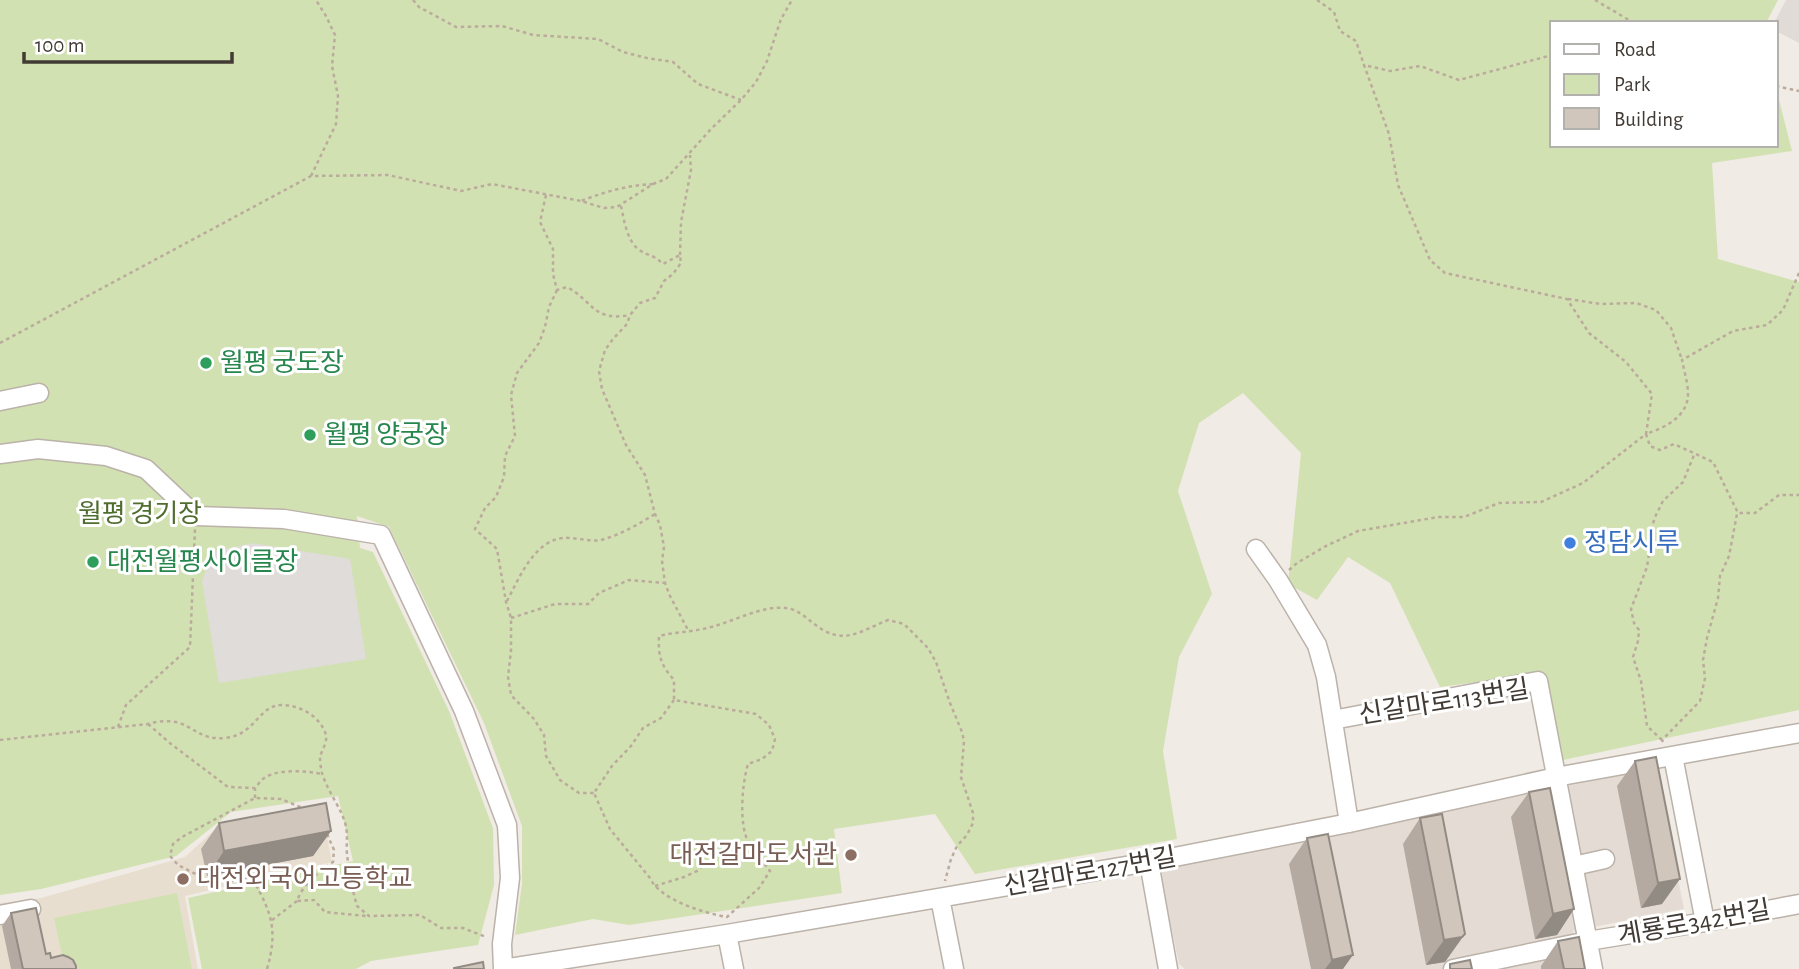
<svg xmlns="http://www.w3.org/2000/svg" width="1799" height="969" font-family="'Alegreya Sans','Noto Sans KR',sans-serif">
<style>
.residential{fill:#e4dcd4}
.industrial{fill:#e0dbd7}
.education{fill:#e8ded0}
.green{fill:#d2e1b2}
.parking{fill:#dfdcda}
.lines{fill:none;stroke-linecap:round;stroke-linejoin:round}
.minor-casing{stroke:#bbb2a9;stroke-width:21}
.path{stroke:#bbab9c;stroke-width:2.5;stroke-dasharray:3.5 3.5;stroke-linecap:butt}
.minor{stroke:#fff;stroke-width:18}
.wall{fill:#b4aaa2}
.shaded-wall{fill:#928b84}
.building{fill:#d1c6bc;stroke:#928b84;stroke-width:2}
.leisure-dot{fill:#2e9e5b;stroke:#fff;stroke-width:2.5}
.shop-dot{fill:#3f7fe0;stroke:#fff;stroke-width:2.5}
.education-dot{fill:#8d6e63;stroke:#fff;stroke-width:2.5}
.labels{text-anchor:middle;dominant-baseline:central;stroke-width:6;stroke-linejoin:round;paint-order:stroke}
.leisure-label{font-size:26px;fill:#27864d;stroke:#fff;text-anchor:start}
.park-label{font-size:26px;fill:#506d30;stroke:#fff}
.shop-label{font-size:26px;fill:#366cbe;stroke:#fff;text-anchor:start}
.street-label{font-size:26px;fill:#423b35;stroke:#fff}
.education-label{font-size:26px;fill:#785e54;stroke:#fff;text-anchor:end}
</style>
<rect width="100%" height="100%" fill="#f0ebe5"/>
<path class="residential" d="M1656,768L1684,909L1573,931L1580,969H1185L1179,964L1159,869Z"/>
<path class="industrial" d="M1786,0H1799V43L1776,31V23H1774Z"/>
<path class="education" d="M322,812L332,862L185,896L198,969H0V903L41,898L185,857L211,833Z"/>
<path class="green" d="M0,0H1778L1766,23H1552V145H1776V88L1792,151L1712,163L1718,259L1799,282V710L1563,760L1544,673L1440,687L1390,583L1348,557L1317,600L1288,584L1301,453L1243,393L1199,423L1178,491L1212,594L1179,657L1163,751L1177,839L975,874L935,814L834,829L842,893L629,925L593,919L515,935L522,884V826L484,723L389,527L357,516L360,548L373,552L449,711L493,828L494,885L478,945L371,961L356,969H202L188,898L353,861L338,796L231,812L176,856L41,889L0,895Z
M177,893L192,969H65L54,918Z"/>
<path class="parking" d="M253,543L350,559L366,659L219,683L202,581L213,552Z"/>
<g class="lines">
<defs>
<path id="minor" d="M0,401L39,393
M0,454L38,449L106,456L146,469L196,516L284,519L381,535L464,711L507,825L510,878L502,944L503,969
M1256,549L1278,580L1317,645L1326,677L1349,823
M1333,720L1538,681L1593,969
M1673,756L1705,922
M1149,862L1168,969
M1574,866L1605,859
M940,898L954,969
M0,915L31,909
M727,934L734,969
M503,969L727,934L1149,862L1349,823L1556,777L1799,733
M1453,969L1588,941L1705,922L1799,904"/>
</defs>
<use href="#minor" class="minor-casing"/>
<path class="path" d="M413,0L419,7L456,27L502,26L533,35L598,39L623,52L647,58L673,62L698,84L741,100
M1317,0L1334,12L1340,31L1356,41L1364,65
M1595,0L1634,23
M1776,86L1799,91
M311,176L336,124L338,96L332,66L335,35L326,16L316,0
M653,184C628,185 604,192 581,201L604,208L617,207L653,184L666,179L711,129L741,100L756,82L767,61L781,19L792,0
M546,195L540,222L553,249V274L557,290L567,287C593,301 593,322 630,315
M621,206C624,220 627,240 638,249C647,256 653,254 663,264L680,255L681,263L673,274L664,281L655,298L640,303L630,315L627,324L613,339L605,350L599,371L602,389L626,445L645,475L655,514L660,525L664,547L662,561L665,583L670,596L689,632
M680,255L681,222L691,170L690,155
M1799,273L1783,310L1767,325L1733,331L1682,360C1684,371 1688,383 1688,394C1688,417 1664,428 1646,434L1650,446L1660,450L1674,444L1713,462L1738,513H1755L1779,495H1799
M557,290L549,307L545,327L539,343L517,373L511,395L515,436L505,456L504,477L496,497L485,508L475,529L497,549L506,602L511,618V651L508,677L511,695L534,719L544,735L546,756L560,780L579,793H594
M1568,299L1601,304L1636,303L1656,310L1671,328L1682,360
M0,343L311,176L388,175L461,191L492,184L581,201
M1289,570L1297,563L1326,546L1358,531L1438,517H1464L1499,503L1541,502L1583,483L1646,434L1652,394L1626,362L1589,333L1567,299L1445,273L1430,260L1398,185L1389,134L1364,65L1390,71L1420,66L1459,80L1552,55
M507,601C519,578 534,541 563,538C575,537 589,542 601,540C620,535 639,524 655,514
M511,618L555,604H588L599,593L629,580L665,583
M674,700L661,718L643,728L631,746L612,766L594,793L610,829L650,878C660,900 704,913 727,917L759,888L770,871C764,862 756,854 750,845C738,827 742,784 748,764L762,759L772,751L775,739L769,725L756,714L674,700V680C661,665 658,657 659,636C675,632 691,632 707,628C731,623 761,605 786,608C797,609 805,617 813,623C843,647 858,632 888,620L904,624L928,648L936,662L950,703L962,732L964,741L961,777L973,813V823L967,835L957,846L951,859L945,881
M148,724L171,744L228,787L255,788
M118,727L126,705L190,647L195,529
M0,740L148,724C158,721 170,720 180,723C197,730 203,740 225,738C256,735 258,705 282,705C299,705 318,715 325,732C329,741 322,749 320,757C320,762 321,769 322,773C327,791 344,812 346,827C348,836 346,845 347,854C349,871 352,889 357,906L369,916L420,915L441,928H463L486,937
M1662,740L1647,726L1641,681L1633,657L1638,641L1639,630L1634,623L1631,609L1647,567L1654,519L1663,501L1683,482L1694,455
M1663,742L1662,740L1700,701L1705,678L1703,660L1707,638L1718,598L1720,576L1729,556L1737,514
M255,798V788C258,785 260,781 263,779C276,768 307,771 322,774
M327,834L334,850L333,862C317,874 304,882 297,901L314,900L325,912L366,916
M655,886L684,877L697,871L718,852L749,843
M272,920L297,901
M267,969C278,931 272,913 253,880L242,879L215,884L178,865L170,856L173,844L182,837L255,798L281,799L305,809"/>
<use href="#minor" class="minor"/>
</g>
<path class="wall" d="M1635,761L1662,904L1641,908L1617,786Z
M1529,792L1574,909L1557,935L1535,939L1511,817Z
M1420,818L1447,959L1445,962L1426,965L1403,844Z
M219,823L331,831L313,856L207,876L201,849Z
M1307,838L1343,969H1311L1289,864Z
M11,913L46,954L76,969H11L2,926Z
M1558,941L1585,969H1541V966Z"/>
<path class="shaded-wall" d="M331,831L313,856L207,876L224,851Z
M1680,879L1662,904L1641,908L1658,883Z
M1574,909L1557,935L1535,939L1553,914Z
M1465,934L1445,962L1426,965L1444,940Z
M1353,955L1343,969H1325L1332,960Z"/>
<path class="building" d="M1656,757L1680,879L1658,883L1635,761Z
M1550,788L1574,909L1553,914L1529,792Z
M326,803L331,831L224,851L219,823Z
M1442,814L1465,934L1462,937L1444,940L1420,818Z
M1328,834L1353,955L1332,960L1307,838Z
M36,908L46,954L50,953L51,958L63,955L68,957L73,960L76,966V969H23L11,913Z
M1579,937L1585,969H1564L1558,941Z
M1470,960L1472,969H1450V964Z
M483,962L484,969H454V968Z"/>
<g class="leisure-dot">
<circle cx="206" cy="363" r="7"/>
<circle cx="310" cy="435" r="7"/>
<circle cx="93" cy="562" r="7"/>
</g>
<circle class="shop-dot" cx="1570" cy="543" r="7"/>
<g class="education-dot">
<circle cx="851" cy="855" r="7"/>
<circle cx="183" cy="879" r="7"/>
</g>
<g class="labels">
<g class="leisure-label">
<text x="220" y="363">월평 궁도장</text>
<text x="324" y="435">월평 양궁장</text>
<text x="107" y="562">대전월평사이클장</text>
</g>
<g class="park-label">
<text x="140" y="514">월평 경기장</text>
</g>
<g class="shop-label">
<text x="1584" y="543">정담시루</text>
</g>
<g class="street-label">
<text transform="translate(1444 702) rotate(-9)">신갈마로113번길</text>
<text transform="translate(1090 872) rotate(-10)">신갈마로127번길</text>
<text transform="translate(1694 923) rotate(-10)">계룡로342번길</text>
</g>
<g class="education-label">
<text x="837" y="855">대전갈마도서관</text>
<text x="197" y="879" text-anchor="start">대전외국어고등학교</text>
</g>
</g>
<rect x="1550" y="21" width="228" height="126" fill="#ffffff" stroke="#b3b1ae" stroke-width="2"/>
<rect x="1564" y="44" width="35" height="10" fill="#ffffff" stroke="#b3b1ae" stroke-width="2"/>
<text x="1614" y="56" font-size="21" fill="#423b35">Road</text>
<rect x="1564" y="74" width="35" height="21" fill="#d2e1b2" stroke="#b3b1ae" stroke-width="2"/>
<text x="1614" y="91" font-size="21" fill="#423b35">Park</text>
<rect x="1564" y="108" width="35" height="21" fill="#d1c6bc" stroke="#b3b1ae" stroke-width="2"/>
<text x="1614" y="126" font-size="21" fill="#423b35">Building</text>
<path d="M24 52v10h208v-10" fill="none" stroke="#423b35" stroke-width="3.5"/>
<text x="35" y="52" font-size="21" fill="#423b35" stroke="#ffffff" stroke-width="5" paint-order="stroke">100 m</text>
</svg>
